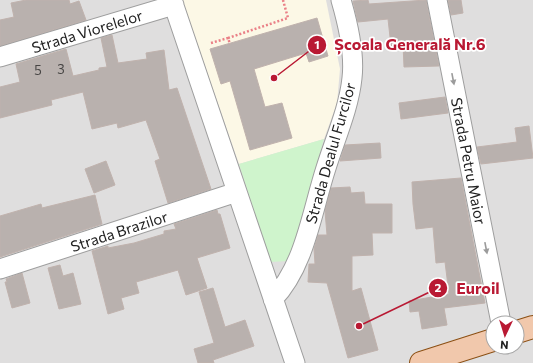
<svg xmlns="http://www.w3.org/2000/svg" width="533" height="363" font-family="Commissioner,sans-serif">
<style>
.residential{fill:#dfdede;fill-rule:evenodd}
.education{fill:#fcf8e6}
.park{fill:#cff4cc}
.building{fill:#b9b1ae;stroke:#c0b2ad}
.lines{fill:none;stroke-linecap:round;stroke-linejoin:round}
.minor-casing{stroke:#9e9e9e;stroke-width:21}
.major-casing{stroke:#8b4f13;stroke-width:24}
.path{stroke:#ea8087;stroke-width:2.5;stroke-dasharray:2 2;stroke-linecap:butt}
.minor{stroke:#fff;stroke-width:19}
.major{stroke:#f1c8ac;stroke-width:22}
.oneway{fill:#9b9b9b}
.labels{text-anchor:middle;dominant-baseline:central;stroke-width:3.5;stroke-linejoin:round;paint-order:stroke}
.number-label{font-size:13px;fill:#474544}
.street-label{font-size:15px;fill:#212121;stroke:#fff}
.leader{fill:none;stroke:#b91933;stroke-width:1.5}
.callout-dot{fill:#b91933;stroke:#fff;stroke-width:1.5}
.mark-label{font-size:12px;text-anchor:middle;font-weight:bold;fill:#fff}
.callout-label{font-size:16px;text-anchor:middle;font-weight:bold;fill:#b91933;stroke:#fff;stroke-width:3.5;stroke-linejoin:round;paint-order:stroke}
</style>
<rect width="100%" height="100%" fill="#f0ece9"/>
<path class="residential" d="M0,0H533V363H0ZM493,323H517V347H493Z"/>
<path class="education" d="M182,0H326L340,69L337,103L324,139L239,164Z"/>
<path class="park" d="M324,139L289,261L270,262L239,164Z"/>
<path class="building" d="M26,0H69L70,4L79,1L86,20L0,46V20L14,17L11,3Z
M368,0L369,4L426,0L439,66L404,67L403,44L391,46L388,19L358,22L353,1Z
M448,0H461L463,13L451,15Z
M317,18L328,56L309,62L306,53L254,69L265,107L282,103L292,138L250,150L230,81L221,84L210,49Z
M112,35L118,63L147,59L146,53L164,50L169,90L177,88L211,189L168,203L155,161L160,159L146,120L118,128L117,123L92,129L83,92L51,100L52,105L0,118V87L20,82L16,64L66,49L73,76L99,70V68L107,67L101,38Z
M445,97L448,113L401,119L399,103Z
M529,126L533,158L481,164L477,147L517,142L515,128Z
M380,143L381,158L340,161L345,145Z
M106,161L115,185L94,193L85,169Z
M461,178L485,303L444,308L447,325L422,329L419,311L410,312L409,301L449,294L445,262L436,263L433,227L416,229L413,204L412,182Z
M350,187L351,193L364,192L365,204H392V233H372L373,255L352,256V291L361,288L378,350L348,358L327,283L308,282L309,264H315L314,249L318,235H327L325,211L331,188Z
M95,195L102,224L0,257V216L41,204L42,208Z
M217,210L218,214H220L230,248L197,258L207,288L186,295L178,270L136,282L139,293L121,298L124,309L108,314L92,251L108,246V248L134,243L164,234V231L176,229L174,224Z
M60,265L63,276L73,273L81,304L59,309L48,268Z
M22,273L30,303L12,308L5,282H7L6,279Z
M213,288L225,327L245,320L254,346L213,360L214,363H198L194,349L214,343L199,292Z"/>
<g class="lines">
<defs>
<path id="minor" d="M172,0L295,363
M437,0L501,323
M0,57L174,5
M0,269L237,192
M273,299C305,266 312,211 326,168C335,139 349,108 352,78C355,53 348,24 341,0"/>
<path id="major" d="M517,332L533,327
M421,363L493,340"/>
</defs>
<use href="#minor" class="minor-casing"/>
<use href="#major" class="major-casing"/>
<path class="path" d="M228,38L288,18L283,0
M211,43L228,38L230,44"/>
<use href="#minor" class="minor"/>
<use href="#major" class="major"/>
</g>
<defs><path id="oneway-solid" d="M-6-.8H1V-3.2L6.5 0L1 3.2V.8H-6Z"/></defs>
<g class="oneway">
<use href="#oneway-solid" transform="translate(453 79) rotate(79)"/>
<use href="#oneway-solid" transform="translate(486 248) rotate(79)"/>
</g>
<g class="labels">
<g class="number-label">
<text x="61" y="69">3</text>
<text x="38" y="70">5</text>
</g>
<g class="street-label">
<text transform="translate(87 31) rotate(-17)">Strada Viorelelor</text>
<text transform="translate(330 153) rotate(-74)">Strada Dealul Furcilor</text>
<text transform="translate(469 161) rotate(79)">Strada Petru Maior</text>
<text transform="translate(119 231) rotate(-18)">Strada Brazilor</text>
</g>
</g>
<path class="leader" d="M274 78L317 45M359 326L438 288"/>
<g class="callout-dot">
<circle cx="274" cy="78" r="4"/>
<circle cx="359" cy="326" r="4"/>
<circle cx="317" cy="45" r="10"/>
<circle cx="438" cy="288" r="10"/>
</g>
<g class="mark-label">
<text x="317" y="49">1</text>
<text x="438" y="292">2</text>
</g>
<g class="callout-label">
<text x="410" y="50">Școala Generală Nr.6</text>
<text x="478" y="294">Euroil</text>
</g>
<g transform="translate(505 335) rotate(184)"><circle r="19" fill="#ffffff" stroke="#a6a6a6"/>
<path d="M0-3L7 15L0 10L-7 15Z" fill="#b91933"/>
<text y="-6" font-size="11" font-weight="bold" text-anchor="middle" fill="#212121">N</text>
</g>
</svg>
